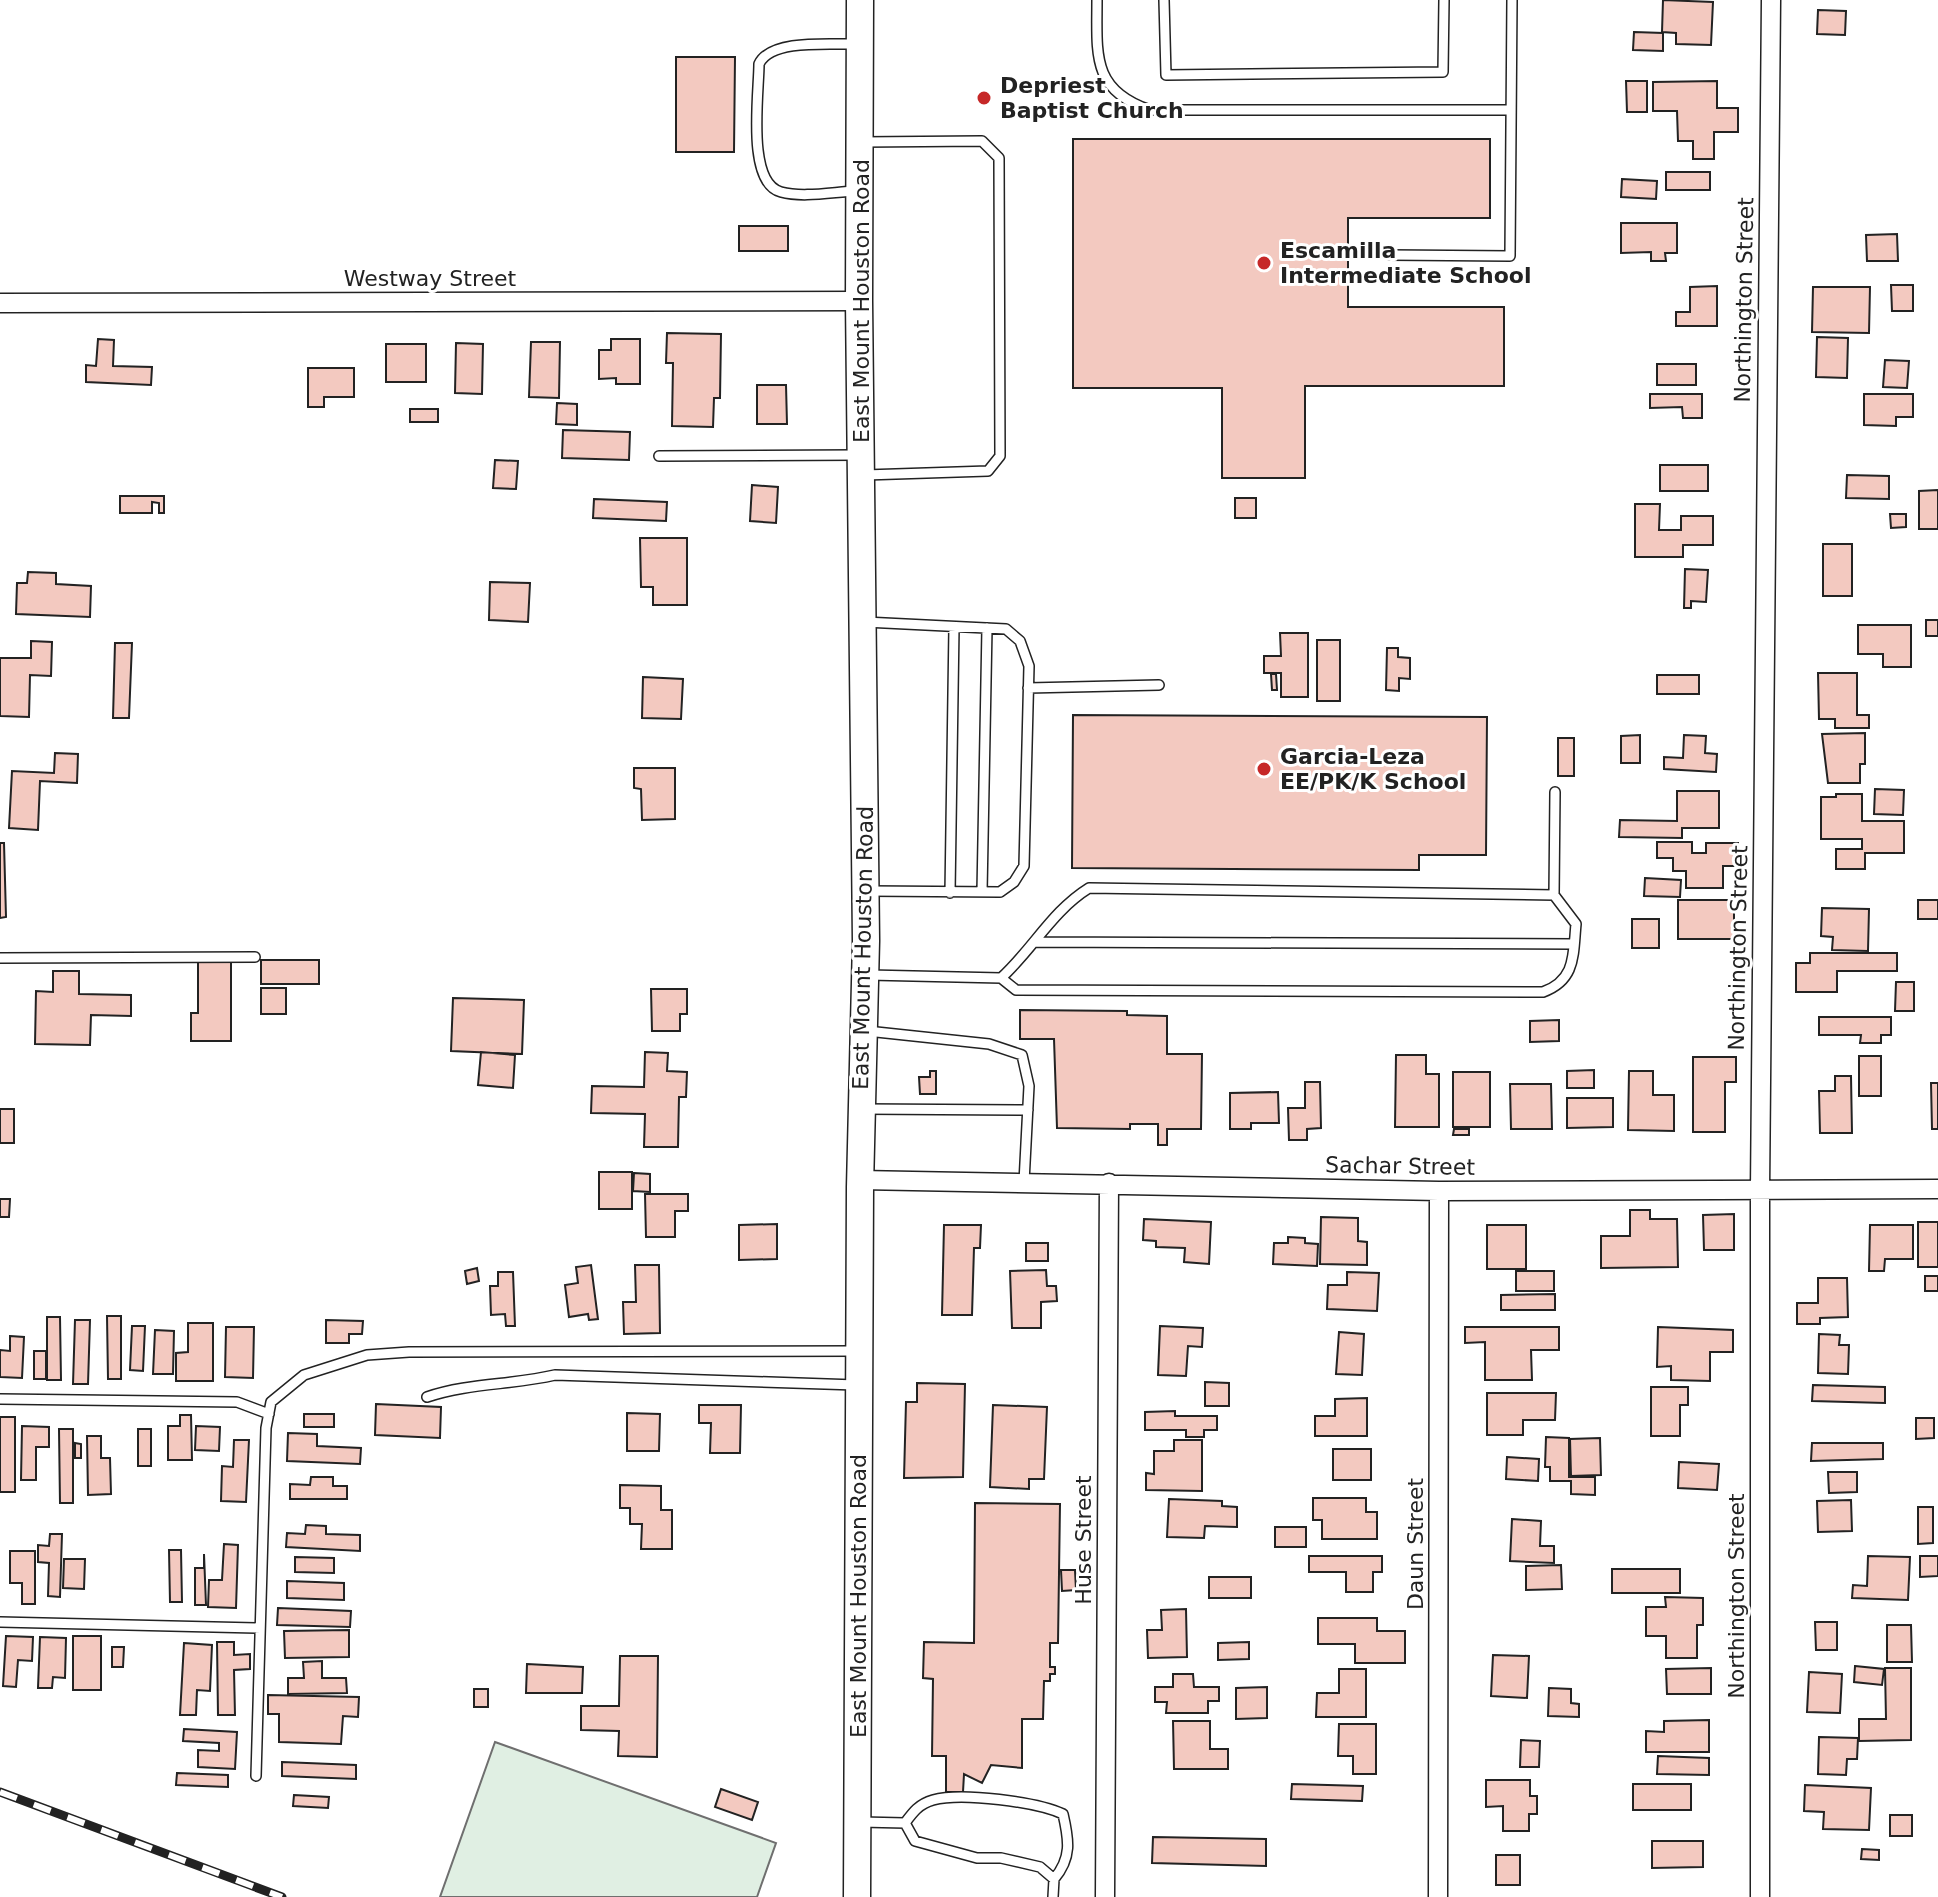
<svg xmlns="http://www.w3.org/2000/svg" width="1938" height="1897" font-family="'DejaVu Sans',sans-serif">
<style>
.green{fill:#e0efe3;stroke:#6f6f6f;stroke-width:2}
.building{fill:#f3c9c0;stroke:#222;stroke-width:2}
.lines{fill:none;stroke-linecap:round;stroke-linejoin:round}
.lane-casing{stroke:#222;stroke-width:12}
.street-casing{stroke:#222;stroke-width:21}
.secondary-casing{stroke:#222;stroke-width:29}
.lane{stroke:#fff;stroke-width:9}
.street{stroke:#fff;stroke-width:18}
.secondary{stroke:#fff;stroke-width:26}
.rail-casing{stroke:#222;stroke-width:9}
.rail{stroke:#fff;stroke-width:6;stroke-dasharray:18;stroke-linecap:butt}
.poi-dot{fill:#c62828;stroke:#fff;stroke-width:3}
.labels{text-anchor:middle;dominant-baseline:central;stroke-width:6;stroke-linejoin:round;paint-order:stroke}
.poi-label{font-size:22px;font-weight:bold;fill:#222;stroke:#fff;text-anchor:start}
.street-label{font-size:22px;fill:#222;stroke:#fff}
</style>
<rect width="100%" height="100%" fill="#fff"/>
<path class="green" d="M495,1742L776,1843L757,1897H440Z"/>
<path class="building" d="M1663,0L1713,2L1711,45L1676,44V33L1662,32Z
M1818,10L1846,11L1845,35L1817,34Z
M1634,32L1663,33V51L1633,50Z
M676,57H735L734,152H676Z
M1626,81H1647V112H1627Z
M1717,81V108H1738V132H1714V159H1693V141H1678L1677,111H1653V82Z
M1073,139H1490V218H1348V307H1504V386H1305V478H1222V388H1073Z
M1666,172H1710V190H1666Z
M1622,179L1657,181L1656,199L1621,197Z
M1621,223H1677V253H1665L1666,261H1651V252L1621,253Z
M739,226H788V251H739Z
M1897,234L1898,261H1867L1866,235Z
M1891,285H1913V311H1892Z
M1717,286V326H1676V312H1690V287Z
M1813,287H1870L1869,333L1812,332Z
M667,333L721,334L720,398H714L713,427L672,426L673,363H666Z
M1817,337L1848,338L1847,378L1816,377Z
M98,339L114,340L113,366L152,367L151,385L86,382V365L96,366Z
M611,339H640V384H616V378L599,379V350H611Z
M531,342H560L559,398L529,397Z
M456,343L483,344L482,394L455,393Z
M386,344H426V382H386Z
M1885,360L1909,361L1907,388L1883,387Z
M1657,364H1696V385H1657Z
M308,368H354V397H324V407H308Z
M757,385H786L787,424H757Z
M1650,394H1702V418H1683L1682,407L1650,408Z
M1864,394H1913V417H1896V426L1864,425Z
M557,403L577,404V425L556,424Z
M410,409H438V422H410Z
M563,430L630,432L629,460L562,458Z
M495,460L518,461L516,489L493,488Z
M1660,465H1708V491H1660Z
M1847,475L1889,476V499L1846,498Z
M752,485L778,487L776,523L750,521Z
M1938,490V529H1919V491Z
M120,496H164V513H159V503L152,502V513H120Z
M1235,498H1256V518H1235Z
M594,499L667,502L666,521L593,518Z
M1635,504H1660L1659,530H1681V516H1713V545H1683V557H1635Z
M1890,514H1906V527L1891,528Z
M640,538H687V605H653V587H641Z
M1823,544H1852V596H1823Z
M1685,569L1708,570L1706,602L1691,601V608H1684Z
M28,572L56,573V584L91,586L90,617L16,614L17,583H27Z
M490,582L530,583L528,622L489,620Z
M1926,620H1938V636H1926Z
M1858,625H1911V667H1883V654H1858Z
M1280,633H1308V697H1281V673H1264V656H1281Z
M1317,640H1340V701H1317Z
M31,641L52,642L51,676L30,675L29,717L0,716V658H31Z
M115,643H132L129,718H113Z
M1387,648H1398V657L1410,658V679L1399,678V691L1386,690Z
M1818,673H1857V715H1869V728H1835V719H1819Z
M1271,674H1276L1277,690H1272Z
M1657,675H1699V694H1657Z
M643,677L683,679L681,719L642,718Z
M1073,715L1487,717L1486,855H1419V870L1072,868Z
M1865,733V764H1860V783H1828L1822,734Z
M1640,735V763H1621V736Z
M1684,735L1706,736L1705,753L1717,754L1716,772L1664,769V757L1683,758Z
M1558,738H1574V776H1558Z
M55,753L78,754L77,783L40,781L38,830L9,828L12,771L54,773Z
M634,768H675V819L642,820L641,789L634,788Z
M1875,789L1904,790L1903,815L1874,814Z
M1677,791H1719V828H1682V838L1619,837L1620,820L1677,821Z
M1836,794H1862V821H1904V853H1865V869H1836V849H1862V839H1821V797H1836Z
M1657,842H1692V853H1706V843H1738V866H1723V888H1686V871H1673V858H1657Z
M0,843H4L6,917L0,918Z
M1645,878L1681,880L1680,897L1644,896Z
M1678,900H1734V939H1678Z
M1918,900H1938V919H1918Z
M1822,908L1869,909L1868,951L1832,950L1833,937L1821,936Z
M1632,919H1659V948H1632Z
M1810,953H1897V971H1837V992H1796V963H1810Z
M261,960H319V984H261Z
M198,961H231V1041H191V1013H198Z
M53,971H79V994L131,995V1016L91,1015L90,1045L35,1044L36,991L53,992Z
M1896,982H1914V1011H1895Z
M261,988H286V1014H261Z
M651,989H687V1014H680V1031H652Z
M453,998L524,1000L522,1054L451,1051Z
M1020,1010L1127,1011V1015L1167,1016V1054H1202L1201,1129H1167V1145H1158V1124H1130V1129L1057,1128L1054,1039H1020Z
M1819,1017H1891V1035H1881V1043H1860L1861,1035H1819Z
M1559,1020V1041L1530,1042V1021Z
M481,1052L515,1055L513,1088L478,1085Z
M645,1052L668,1053L667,1071L687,1072L686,1097H679L678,1147H644L645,1114L591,1113L592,1086L644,1087Z
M1396,1055H1426V1074H1439V1127H1395Z
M1859,1056H1881V1096H1859Z
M1693,1057H1736V1082H1725V1132H1693Z
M1594,1070V1088H1567V1071Z
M930,1071H936V1094H920L919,1077H930Z
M1629,1071H1653V1095H1674V1131L1628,1130Z
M1453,1072H1490V1127H1453Z
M1835,1076H1851L1852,1133H1820L1819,1091H1835Z
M1305,1082H1320L1321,1128L1307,1129V1140H1289L1288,1108H1305Z
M1931,1083H1938V1129H1932Z
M1510,1084H1551L1552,1129H1511Z
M1278,1092L1279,1123H1251V1129H1230V1093Z
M1567,1098H1613V1127L1567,1128Z
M0,1109H14V1143H0Z
M1454,1129H1469V1135H1453Z
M599,1172H632V1209H599Z
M634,1173L650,1174V1192L633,1191Z
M645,1194H688V1211H675V1237H646Z
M0,1199H10L9,1217H0Z
M1630,1210H1650V1219H1677L1678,1267L1601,1268V1236H1630Z
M1734,1214V1250H1704L1703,1215Z
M1321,1217L1358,1218V1241L1367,1242V1265L1320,1264Z
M1144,1219L1211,1222L1209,1264L1184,1262L1185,1248L1156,1247V1241L1143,1240Z
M1918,1222H1938V1267H1918Z
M777,1224V1259L739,1260V1225Z
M944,1225H981L980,1248H974L972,1315H942Z
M1487,1225H1526V1269H1487Z
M1870,1225H1913V1259H1885L1884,1271H1869Z
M1288,1237L1305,1238V1243L1318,1244L1317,1266L1273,1264L1274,1243H1288Z
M1026,1243H1048V1261H1026Z
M591,1265L598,1319L589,1320L588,1314L569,1317L565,1285L578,1283L576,1267Z
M635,1265H659L660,1333L624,1334L623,1302H636Z
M477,1268L479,1281L467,1284L465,1271Z
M1046,1270L1047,1286H1056L1057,1301L1041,1302V1328H1012L1010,1271Z
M1516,1271H1554V1291H1516Z
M498,1272H513L515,1326H506L505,1314L491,1315L490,1286H498Z
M1347,1272L1379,1273L1377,1311L1327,1309L1328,1285H1347Z
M1925,1276H1938V1291H1925Z
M1818,1278H1847L1848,1317L1820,1318V1324H1797V1303H1818Z
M1555,1294V1310H1501V1295Z
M107,1316H121V1379H108Z
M47,1317H60L61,1380H47Z
M75,1320H90L88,1384H73Z
M326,1320L363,1321L362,1334H349V1343H326Z
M188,1323H213V1381H176V1353L188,1352Z
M132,1326H145L143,1371L130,1370Z
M1160,1326L1203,1328L1202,1347L1188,1346L1186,1376L1158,1375Z
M226,1327H254L253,1378L225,1377Z
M1465,1327H1559V1350H1531L1532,1380H1485V1342L1465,1343Z
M1658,1327L1733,1330V1352H1710V1381L1671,1380V1366L1657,1367Z
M155,1330L174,1331L173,1374H153Z
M1339,1332L1364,1334L1362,1375L1336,1374Z
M1819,1334L1840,1335L1839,1345H1849L1848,1374L1818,1373Z
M10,1336L24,1337L22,1378L0,1377V1350L10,1351Z
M34,1351H46V1379H34Z
M1205,1382L1229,1383V1406H1205Z
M917,1383L965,1384L963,1477L904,1478L906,1402H917Z
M1813,1385L1885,1387V1403L1812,1401Z
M1651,1387H1688V1405H1680V1436H1651Z
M1487,1393H1556L1555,1420H1523V1435H1487Z
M1367,1398V1436H1315V1416H1335V1399Z
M376,1404L441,1407L440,1438L375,1435Z
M699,1405H741L740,1453H710L711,1423H699Z
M993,1405L1047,1407L1044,1479H1029V1489L990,1487Z
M1175,1411V1416H1217V1430H1204V1437H1186V1430H1145V1412Z
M627,1413L660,1414L659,1451H627Z
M304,1414H334V1427H304Z
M180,1415H191L192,1460H168V1426H180Z
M0,1417H15V1492H0Z
M1916,1418H1934V1438L1916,1439Z
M22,1426L49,1427V1447H36V1480H21Z
M196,1426L220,1427L219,1451L195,1450Z
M59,1429H73V1503H60Z
M138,1429H151V1466H138Z
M288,1433L317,1434V1446L361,1448L360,1464L287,1461Z
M87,1436H101V1458H110L111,1494L88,1495Z
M1546,1437L1569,1438V1477H1595V1495L1571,1494V1481H1550V1467H1545Z
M1600,1438L1601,1475L1571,1476L1570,1439Z
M234,1440H249L246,1502L221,1501L222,1466L233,1467Z
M1174,1440H1202V1491L1146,1490V1473L1154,1474V1451H1174Z
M75,1443L81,1444V1458H75Z
M1812,1443H1883V1459L1811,1461Z
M1333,1449H1371V1480H1333Z
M1507,1457L1539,1459L1538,1481L1506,1479Z
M1679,1462L1719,1464L1717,1490L1678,1488Z
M1828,1472H1857V1492L1829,1493Z
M311,1477H333V1486H347V1499H290V1484L310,1485Z
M620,1485L661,1486V1510H672V1549H641L642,1524H630V1508H620Z
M1313,1498H1366V1512H1377V1539H1322V1520H1313Z
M1169,1499L1222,1501V1506L1237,1507V1527L1205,1526L1204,1538L1167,1537Z
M1851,1500L1852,1531L1818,1532L1817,1501Z
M975,1503L1060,1504L1058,1643H1050V1667H1055V1674H1050V1681H1044L1043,1719H1022V1768L991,1765L982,1783L964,1774L963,1792H946V1756H932L933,1679L923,1678L924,1642L974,1643Z
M1918,1507H1933V1543L1918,1544Z
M1512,1519L1541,1521L1540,1546H1554V1563L1510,1561Z
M306,1525L326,1526V1534L360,1535V1551L286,1547L287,1533L305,1534Z
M1275,1527H1306V1547H1275Z
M50,1534H62L60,1597L48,1596L49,1563L38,1562V1545L49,1546Z
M224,1544L238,1545L236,1608L208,1607L209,1580H222Z
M169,1550H181L182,1602H170Z
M10,1551H35V1604H22V1583H10Z
M204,1554L206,1605H195V1568H204Z
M1309,1556H1382V1572H1373V1592H1346V1572H1309Z
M1868,1556L1910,1557L1908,1600L1852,1598L1853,1585L1867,1586Z
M1920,1556H1938V1576L1920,1577Z
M295,1557L334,1558V1573L295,1572Z
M64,1559H85L84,1589L63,1588Z
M1561,1565L1562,1589L1526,1590V1566Z
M1612,1569H1680V1593H1612Z
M1061,1570H1075L1076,1590L1062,1591Z
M1209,1577H1251V1598H1209Z
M287,1581L344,1583V1600L287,1598Z
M1665,1597L1703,1598V1625H1697V1658H1666V1636H1646V1607H1666Z
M278,1608L351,1611L350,1627L277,1625Z
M1186,1609L1187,1657L1148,1658L1147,1630H1162L1161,1610Z
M1318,1618H1377V1631H1405V1663H1355V1644H1318Z
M1815,1622H1837V1650H1816Z
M1887,1625H1911L1912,1662H1887Z
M349,1630V1657L285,1658L284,1631Z
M6,1636L33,1637L32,1661L18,1660L16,1687L3,1686Z
M73,1636H101V1690H73Z
M40,1637L66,1638L65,1678L53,1677L52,1688H38Z
M217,1642H234V1655L250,1654V1669L234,1670L235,1715H218Z
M1249,1642V1659L1218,1660V1643Z
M184,1643L212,1645L210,1691L197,1690L196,1715H180Z
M112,1647H124L123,1667H112Z
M1493,1655L1529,1656L1527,1698L1491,1696Z
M620,1656H658L657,1757L618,1756L619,1731L581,1730V1706H619Z
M322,1661V1678H346L347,1693L288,1694V1678H304L303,1662Z
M527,1664L583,1667L582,1693H526Z
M1855,1666L1884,1669L1882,1685L1854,1682Z
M1711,1668V1694H1667L1666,1669Z
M1885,1668H1911V1740L1859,1741V1719H1886Z
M1339,1669H1366V1717H1316L1317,1693H1339Z
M1809,1672L1842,1674L1840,1713L1807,1712Z
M1173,1674H1193L1194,1687H1219V1701H1208V1713H1166L1167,1702H1155V1687H1173Z
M1267,1687V1718L1236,1719V1688Z
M1549,1688L1571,1689V1703L1579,1704V1717L1548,1716Z
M474,1689H488V1707H474Z
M268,1695L359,1697L358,1717L343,1716L341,1744L279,1742V1714H268Z
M1709,1720V1752H1646V1731L1664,1732V1721Z
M1173,1721H1210V1749H1228V1769H1174Z
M1339,1724H1376V1774H1353V1756H1338Z
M184,1729L237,1732L235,1769L198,1767V1750L219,1751V1743L183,1741Z
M1819,1737L1858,1738L1857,1759H1847L1846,1775L1818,1774Z
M1521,1740L1540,1741L1539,1767H1520Z
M1658,1756L1709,1758V1775L1657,1774Z
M282,1762L356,1765V1779L282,1776Z
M177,1773L228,1775V1787L176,1785Z
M1486,1780H1530V1796H1537V1814H1529V1831H1503V1806L1486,1807Z
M1292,1784L1363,1786L1362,1801L1291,1799Z
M1633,1784H1691V1810H1633Z
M1805,1785L1871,1788L1869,1830L1823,1829L1824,1812L1804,1811Z
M721,1789L758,1802L752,1820L715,1807Z
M294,1795L329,1797L328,1808L293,1806Z
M1890,1815H1912V1836H1890Z
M1153,1837L1266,1839V1866L1152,1863Z
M1652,1841H1703V1867L1652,1868Z
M1862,1849L1879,1850V1860L1861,1859Z
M1496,1855H1520V1885H1496Z"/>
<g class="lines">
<defs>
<path id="lane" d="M1097,0C1097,54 1091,90 1150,110H1511
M1164,0L1166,75L1443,72L1444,0
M862,142L982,141L999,158L1000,456L988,471L865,475
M856,191C833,192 803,198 781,192C746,183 759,93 759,64C771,38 833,45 858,44
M1389,255L1510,256L1512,0
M659,456L858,455
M865,622L1006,629L1020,641L1029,666L1024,866L1014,882L1000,892L869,891
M1028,688L1159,685
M982,892L987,628
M950,893L954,627
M1554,895L1555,792
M1035,942L1574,944
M0,958L255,957
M869,975L1001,978L1016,990L1543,992C1576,980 1573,955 1576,924L1554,895L1089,888C1052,911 1033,949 1001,978
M867,1031L989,1044L1022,1055L1029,1086L1024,1182
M863,1109L1028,1110
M427,1397C468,1383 512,1385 555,1375L856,1385
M0,1399L237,1402L269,1414
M0,1622L260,1628
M256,1776L266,1428L271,1402L304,1375L367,1355L409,1352L856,1351
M861,1822L905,1823L915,1841L977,1858H1001L1040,1867L1054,1879L1053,1897
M905,1823C913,1812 919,1804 933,1800C962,1792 1037,1802 1063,1814C1069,1840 1072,1858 1054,1879"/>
<path id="street" d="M0,303L859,301
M860,1180L1439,1191L1938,1189
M1105,1897L1109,1183
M1438,1897L1439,1191
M1760,1897V1190L1771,0"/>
<path id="secondary" d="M857,1897L860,1187L866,941L859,301L860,0"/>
</defs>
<use href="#lane" class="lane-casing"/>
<use href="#street" class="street-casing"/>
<use href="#secondary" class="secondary-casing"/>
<use href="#lane" class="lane"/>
<use href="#street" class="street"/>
<use href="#secondary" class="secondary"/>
<defs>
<path id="rail" d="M0,1792L282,1897"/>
</defs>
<use href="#rail" class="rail-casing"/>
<use href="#rail" class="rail"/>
</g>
<g class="poi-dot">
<circle cx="984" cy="98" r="8"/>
<circle cx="1264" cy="263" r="8"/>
<circle cx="1264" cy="769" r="8"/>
</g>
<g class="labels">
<g class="poi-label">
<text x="1000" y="85">Depriest<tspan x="1000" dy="25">Baptist Church</tspan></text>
<text x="1280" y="250">Escamilla<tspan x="1280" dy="25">Intermediate School</tspan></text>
<text x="1280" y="756">Garcia-Leza<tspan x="1280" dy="25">EE/PK/K School</tspan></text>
</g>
<g class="street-label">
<text x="430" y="278">Westway Street</text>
<text transform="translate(1744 300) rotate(-89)">Northington Street</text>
<text transform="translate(861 301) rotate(-90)">East Mount Houston Road</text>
<text transform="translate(863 948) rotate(-89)">East Mount Houston Road</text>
<text transform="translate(1738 948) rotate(-89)">Northington Street</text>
<text transform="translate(1400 1166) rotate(1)">Sachar Street</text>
<text transform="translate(1083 1540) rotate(-90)">Huse Street</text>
<text transform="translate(1415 1544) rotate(-90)">Daun Street</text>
<text transform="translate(858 1596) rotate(-90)">East Mount Houston Road</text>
<text transform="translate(1736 1596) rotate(-90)">Northington Street</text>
</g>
</g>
</svg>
